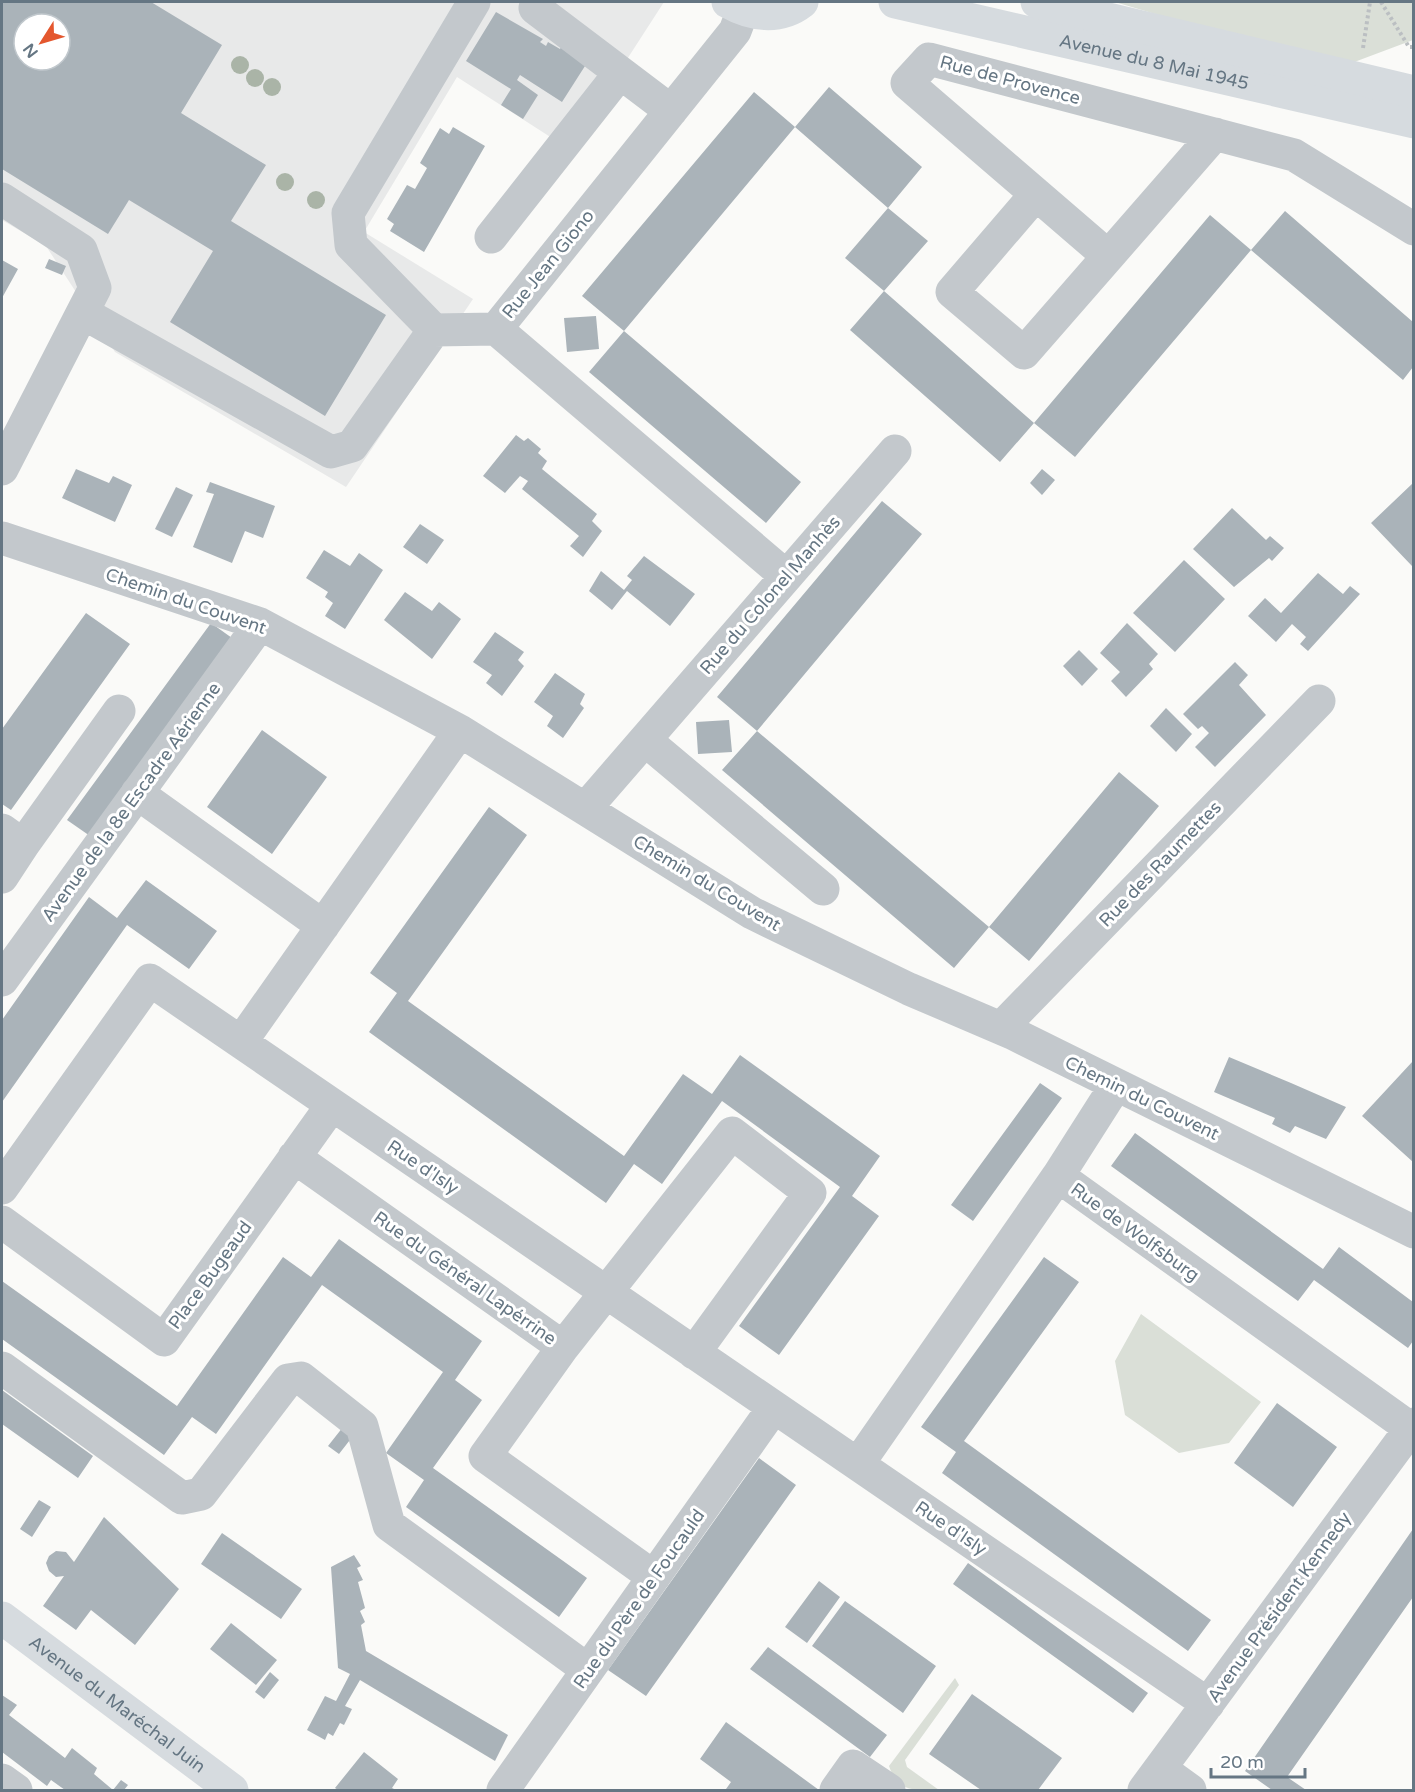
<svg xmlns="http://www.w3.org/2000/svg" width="1415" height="1792" font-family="'Varela Round',sans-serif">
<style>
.built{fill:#e8e9e9;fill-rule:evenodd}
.green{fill:#dadfd7}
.building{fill:#aab3b9;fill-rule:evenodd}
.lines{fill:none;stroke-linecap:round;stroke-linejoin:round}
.path{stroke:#bbbfc2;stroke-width:4;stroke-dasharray:3 3;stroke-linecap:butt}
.minor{stroke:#c3c8cc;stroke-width:33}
.major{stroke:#d6dbdf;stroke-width:33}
.tree{fill:#aab4a7}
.labels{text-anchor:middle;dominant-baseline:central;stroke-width:6;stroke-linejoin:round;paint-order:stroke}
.street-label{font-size:18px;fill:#657683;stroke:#fff}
</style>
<rect width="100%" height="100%" fill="#fafaf8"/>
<path class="built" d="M2,2H664L569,149L457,77L364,232L473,299L346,487L115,352L46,246L2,220ZM24,24H60V60H24Z"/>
<path class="green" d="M1115,2H1413V40L1349,64L1172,19Z
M1141,1314L1261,1402L1229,1443L1179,1453L1125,1415L1115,1361Z
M955,1678L959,1685L905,1760L907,1767L939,1790C912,1790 898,1792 889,1766Z"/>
<path class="building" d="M2,2H151L222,45L181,113L266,165L231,221L386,315L325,416L170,322L213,251L129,200L108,234L2,169ZM24,24H60V60H24Z
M496,12L543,39L540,42L546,46L548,42L560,49L564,42L585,66L562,102L520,75L517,80L538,95L523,119L501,105L511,89L466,61Z
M829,87L922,167L888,208L795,127Z
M754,92L795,127L624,331L582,296Z
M453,127L485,146L424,252L390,231L394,224L387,219L407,185L415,189L427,168L420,163L440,128L449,134Z
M888,208L928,241L884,291L1034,423L1000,462L850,330L884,291L845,258Z
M1285,211L1413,322V367L1403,380L1251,250L1075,457L1034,423L1210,215L1251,250Z
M49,259L66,266L62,275L45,268Z
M2,260L18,269L2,298Z
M596,316L599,349L567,352L564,318Z
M624,331L801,482L766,523L589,372Z
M516,435L524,441L528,438L541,449L538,453L547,461L542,469L597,514L592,521L602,531L583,557L570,546L579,536L522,489L528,481L520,476L505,493L483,476Z
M76,469L109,483L113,476L132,485L115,522L62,498Z
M1042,469L1055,480L1042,495L1030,483Z
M210,482L275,506L263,538L245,531L232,563L193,547L214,494L206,492Z
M1413,483V565L1412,566L1371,523Z
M176,487L193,495L172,537L155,529Z
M882,501L922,534L757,731L717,697Z
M1232,508L1266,540L1270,536L1284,548L1272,561L1269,558L1234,587L1193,549Z
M420,524L444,540L427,564L403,547Z
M324,550L350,566L359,553L383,570L345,629L325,616L333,603L325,597L328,592L306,578Z
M644,556L695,594L670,626L627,591L612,610L589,591L601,571L624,590L632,580L627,576Z
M1184,560L1225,599L1175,652L1133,613Z
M1318,573L1343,594L1350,586L1360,594L1308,651L1300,644L1306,637L1292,624L1276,642L1248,616L1265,598L1281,613Z
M405,592L432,611L439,602L461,619L432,659L384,620Z
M86,613L130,644L11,810L2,804V729Z
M211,623L232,638L90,836L67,820Z
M1127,623L1158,654L1149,664L1153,669L1126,697L1111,681L1120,672L1100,653Z
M495,632L524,652L518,660L524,666L502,696L486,683L492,675L473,662Z
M1079,650L1098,669L1082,686L1063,666Z
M1235,662L1248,675L1239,685L1266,715L1215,767L1195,747L1209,733L1202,726L1198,729L1183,714Z
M555,673L585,694L580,704L584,708L563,738L547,726L553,716L534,702Z
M1166,708L1192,734L1176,752L1150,726Z
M729,720L732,752L698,754L696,722Z
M262,730L327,777L272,854L207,807Z
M757,731L989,927L954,968L722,770Z
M1119,772L1159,806L1029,961L989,927Z
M489,807L527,835L408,1001L624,1156L683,1074L712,1094L740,1055L880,1156L852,1196L879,1216L779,1355L739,1326L840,1187L722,1101L662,1184L634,1164L606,1203L369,1032L397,993L370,973Z
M146,880L217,931L189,969L127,925L2,1102V1020L89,897L117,918Z
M1229,1057L1291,1083L1346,1107L1326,1139L1295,1126L1290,1133L1272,1124L1275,1118L1214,1092Z
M1413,1061V1162L1362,1116Z
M1040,1083L1062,1098L973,1221L951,1205Z
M1135,1133L1323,1269L1339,1247L1413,1302V1341L1408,1348L1314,1280L1298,1301L1111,1166Z
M339,1239L482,1341L455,1380L482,1400L433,1468L587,1578L559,1617L406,1507L424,1480L386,1453L443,1372L322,1285L216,1434L192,1417L164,1455L2,1339V1281L177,1406L283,1257L311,1277Z
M1044,1257L1079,1282L964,1441L1211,1620L1188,1651L942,1473L956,1452L921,1427Z
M2,1390L93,1456L78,1478L2,1424Z
M1277,1403L1337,1447L1293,1507L1234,1463Z
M343,1427L353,1436L339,1454L328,1446Z
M759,1458L796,1485L646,1696L608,1670Z
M39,1500L51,1507L32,1537L20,1529Z
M104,1517L179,1589L135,1645L91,1610L76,1630L43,1606L64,1576L56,1577L49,1571L46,1563L49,1556L56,1551L66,1552L74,1562Z
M1413,1529V1597L1287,1777L1306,1790H1272L1245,1771Z
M222,1533L302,1589L281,1619L201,1564Z
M354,1555L361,1566L357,1568L363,1580L358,1582L365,1608L360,1611L365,1622L361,1625L366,1651L508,1735L495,1761L360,1680L345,1706L352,1709L344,1725L340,1723L333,1736L328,1733L325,1740L307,1730L325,1696L336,1701L350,1674L338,1668L331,1567Z
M968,1563L1148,1693L1133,1713L953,1584Z
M819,1581L840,1597L807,1643L785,1627Z
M845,1601L936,1666L903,1713L812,1646Z
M231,1623L277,1660L256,1685L210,1649Z
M768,1647L887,1735L870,1757L750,1669Z
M270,1672L279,1680L264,1699L255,1692Z
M972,1694L1062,1758L1038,1790H981L929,1754Z
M2,1695L17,1705L9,1715L65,1758L72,1748L97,1768L94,1774L113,1790L121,1780L128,1785L124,1790H65L51,1780L47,1786L2,1752Z
M726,1722L819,1790H728L726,1789L731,1782L700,1759Z
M364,1752L398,1779L392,1788L396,1790H338L335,1788Z"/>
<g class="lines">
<path class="path" d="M1381,2L1409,47H1414
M1363,48L1370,2"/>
<path class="minor" d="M474,2L348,213L351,245L434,330L496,329
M535,8L671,111
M1215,134L1024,353L952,292L1036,194L907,83L929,59L1294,155L1414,229
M1036,194L1108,256
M2,199L81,250L95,288L2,469
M491,237L620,73
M83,313L331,452L352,446L434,330
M496,329L735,31L743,10
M496,329L786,576
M2,538L260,624L460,731L752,913L909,989L1012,1033L1414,1232
M645,740L823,889
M137,793L323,926
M585,809L895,451
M2,830L23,845L119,711
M2,877L23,845
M2,980L260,624
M1001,1028L1319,701
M241,1042L460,731
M294,1157L563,1347
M1058,1176L1410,1428
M2,1188L150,980L1208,1704
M2,1222L164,1340L332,1105
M2,1368L182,1498L201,1494L288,1380L301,1378L362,1426L389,1525L588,1670
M858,1464L1058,1176L1116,1085
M654,1577L485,1456L563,1347L732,1133L810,1193L694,1353
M1161,1769L1190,1790
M2,1780L16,1790
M503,1790L774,1407
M836,1790L853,1766L889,1790
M1144,1790L1414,1424"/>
<g class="major">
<path d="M728,2C751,15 779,20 802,2"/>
<path id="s1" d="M895,2L1414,122"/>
<path d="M1037,2L1414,92"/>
<path id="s2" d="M2,1618L232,1790"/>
</g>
</g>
<g class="tree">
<circle cx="240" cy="65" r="9"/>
<circle cx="255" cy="78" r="9"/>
<circle cx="272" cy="87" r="9"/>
<circle cx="285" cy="182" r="9"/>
<circle cx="316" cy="200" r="9"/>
</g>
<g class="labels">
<g class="street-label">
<text stroke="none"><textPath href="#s1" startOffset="266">Avenue du 8 Mai 1945</textPath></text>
<text transform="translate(1010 80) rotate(15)">Rue de Provence</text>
<text transform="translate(548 264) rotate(-51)">Rue Jean Giono</text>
<text transform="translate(770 595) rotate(-49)">Rue du Colonel Manhès</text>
<text transform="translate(186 601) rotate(19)">Chemin du Couvent</text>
<text transform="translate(131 802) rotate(-54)">Avenue de la 8e Escadre Aérienne</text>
<text transform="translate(1160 864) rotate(-46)">Rue des Raumettes</text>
<text transform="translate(707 883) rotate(31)">Chemin du Couvent</text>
<text transform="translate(1142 1098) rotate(26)">Chemin du Couvent</text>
<text transform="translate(423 1167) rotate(34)">Rue d'Isly</text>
<text transform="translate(1135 1232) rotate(36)">Rue de Wolfsburg</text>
<text transform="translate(210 1275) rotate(-54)">Place Bugeaud</text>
<text transform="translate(465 1278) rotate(35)">Rue du Général Lapérrine</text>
<text transform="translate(951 1528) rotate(34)">Rue d'Isly</text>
<text transform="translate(639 1599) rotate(-55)">Rue du Père de Foucauld</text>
<text transform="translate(1279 1607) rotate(-54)">Avenue Président Kennedy</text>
<text stroke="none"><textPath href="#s2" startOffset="144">Avenue du Maréchal Juin</textPath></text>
</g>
</g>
<rect width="1415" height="1792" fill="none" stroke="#657683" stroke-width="6"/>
<g transform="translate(42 42) rotate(233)"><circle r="28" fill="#ffffff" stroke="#c1c8cd" stroke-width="1.5"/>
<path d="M0-4.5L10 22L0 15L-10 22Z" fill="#e4572e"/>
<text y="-9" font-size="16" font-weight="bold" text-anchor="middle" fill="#657683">N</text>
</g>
<path d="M1211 1768v9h94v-9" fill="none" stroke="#657683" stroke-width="3"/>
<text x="1220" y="1768" font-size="18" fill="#657683" stroke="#ffffff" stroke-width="4.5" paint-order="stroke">20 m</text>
</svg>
